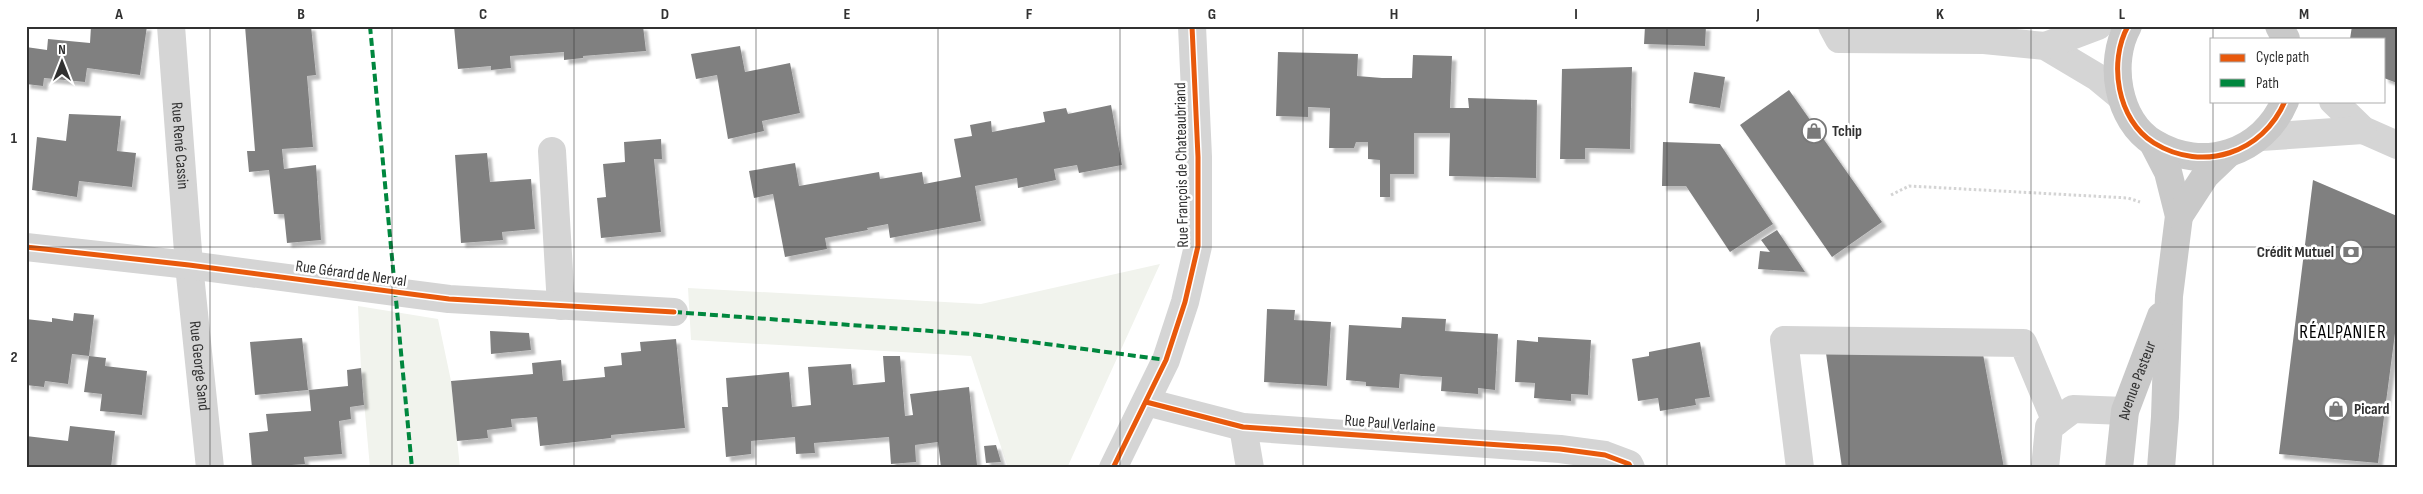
<svg xmlns="http://www.w3.org/2000/svg" width="2423" height="494" font-family="'Sofia Sans Condensed',sans-serif">
<style>
.green{fill:#f1f3ed}
.building{fill:#808080;filter:url(#shadow)}
.lines{fill:none;stroke-linecap:round;stroke-linejoin:round}
.path{stroke:#d4d4d4;stroke-width:3;stroke-dasharray:2.5 2.5;stroke-linecap:butt}
.minor{stroke:#d5d5d5;stroke-width:28}
.major{stroke:#c9c9c9;stroke-width:28}
.quiet{stroke:#00873e;stroke-width:4;stroke-dasharray:8 4;stroke-linecap:butt}
.cycleway-casing{stroke:#fff;stroke-width:8}
.cycleway{stroke:#e8590c;stroke-width:5}
.grid{fill:none;stroke:#313131;stroke-width:1;stroke-opacity:0.55}
.labels{text-anchor:middle;dominant-baseline:central;stroke-width:5;stroke-linejoin:round;paint-order:stroke}
.poi-label{font-size:16px;font-weight:bold;fill:#313131;stroke:#fff;text-anchor:start}
.street-label{font-size:16px;fill:#313131;stroke:#fff}
.quarter-label{font-size:19px;letter-spacing:1px;fill:#000;stroke:#fff}
.neatline{fill:none;stroke:#313131;stroke-width:2}
.grid-label{font-size:16px;text-anchor:middle;font-weight:bold;fill:#313131}
</style>
<defs>
<filter id="shadow"><feDropShadow dx="4.5" dy="4.5" stdDeviation="1" flood-color="#0004"/></filter>
</defs>
<rect width="100%" height="100%" fill="#fff"/>
<path class="green" d="M1160,264L1067,468H1008L971,356L691,340L688,288L981,304Z
M358,306L438,319L451,381L460,468H370L361,368Z"/>
<path class="building" d="M91,26H147L140,75L87,68L85,82L44,78L43,86L26,84V47L47,50L48,39L90,43Z
M245,26H311L316,75L307,76L313,147L282,149L284,169L316,165L321,240L287,243L284,214H274L269,170L249,172L247,151H255Z
M454,26H643L646,51L583,56V58L564,60V52L510,56L511,68L491,70V66L458,69Z
M1645,26H1706L1705,46L1644,44Z
M2352,26H2397V83L2384,78V39H2350Z
M740,46L745,72L790,63L800,113L762,121L764,131L728,139L717,75L696,79L691,54Z
M1278,52L1358,54L1357,76L1382,78H1412L1413,55L1452,56L1450,108H1469L1468,98L1537,100L1536,178L1449,176L1450,133H1414V174H1390V197H1380V160L1368,159V142H1356L1354,148H1329L1330,108L1308,107V117L1276,116Z
M1632,67L1630,149L1585,148V159H1560L1562,69Z
M1694,72L1725,77L1720,108L1689,103Z
M1789,90L1882,222L1832,257L1740,125Z
M1111,105L1122,165L1079,173L1077,165L1054,169L1056,180L1018,188L1017,178L975,186L981,221L890,238L888,224L867,228L868,230L825,238L827,249L785,257L773,194L754,198L749,171L795,163L799,186L879,172L880,179L922,172L924,184L961,177L954,139L972,136L970,125L991,121L992,132L1045,122L1043,112L1066,108L1068,114Z
M69,114L121,116L117,151L136,153L132,187L79,181L77,197L32,190L37,137L66,141Z
M661,139L662,159H654L661,232L601,238L597,198L606,197L603,164L625,162L624,142Z
M1663,142L1720,144L1773,224L1730,252L1686,186H1662Z
M487,153L490,182L531,179L535,229L502,232L503,240L461,243L455,155Z
M2313,180L2397,216V318L2378,463L2279,454Z
M1777,230L1805,272L1758,269L1760,251L1770,252L1761,240Z
M1267,309L1295,310L1294,320L1331,322L1327,386L1264,382Z
M74,313L94,315L89,356L106,358L105,366L147,371L142,415L100,411L102,394L84,392L89,356L72,354L68,384L45,381L44,387L26,385V319L52,322V318L73,321Z
M1402,317L1446,319L1445,331L1498,334L1495,390L1478,388V394L1441,391L1442,377L1422,376L1400,374L1399,388L1366,386V382L1346,380L1349,325L1401,328Z
M490,331L529,333L531,350L491,354Z
M1538,337L1591,340L1588,395L1571,394V401L1534,398L1535,383L1515,382L1517,340L1538,342Z
M302,338L308,390L255,395L250,342Z
M676,339L685,428L611,435V438L540,446L537,417L511,419L512,427L487,430L488,438L457,441L451,381L533,374L532,363L561,360L563,381L605,377L604,367L622,365L621,353L641,351L640,342Z
M1700,342L1710,397L1695,399L1696,405L1660,411L1658,398L1638,401L1632,359L1649,356V352Z
M1825,346L1983,354L2004,468H1842Z
M883,356H900L905,416L913,415L910,394L969,387L977,465L941,468L938,442L915,445L916,462L891,464L889,437L814,443L815,453L796,454L795,437L751,441V454L726,457L722,407H728L726,378L789,372L792,407L811,405L808,367L851,364L853,385L885,382Z
M361,368L364,405L350,407L351,419L339,421L342,454L304,457L305,464L252,468L249,433L268,431L266,414L311,411L309,390L348,386L347,370Z
M70,426L115,431L111,468H26V436L68,441Z
M996,445L1001,462L986,463L984,446Z"/>
<g class="lines">
<path class="path" d="M1891,195L1909,186L2128,198L2140,202"/>
<g class="minor">
<path id="s1" d="M171,26L189,265L210,468"/>
<path d="M1832,26L1839,39L1984,40L2045,46L2097,77L2120,96"/>
<path d="M2045,46L2098,26"/>
<path d="M2333,101L2363,130L2397,145"/>
<path d="M2261,137L2363,130"/>
<path d="M552,151L561,306"/>
<path d="M26,247L189,265L449,299L674,312"/>
<path d="M1146,402L1243,427L1560,449L1605,455L1629,464L1631,468"/>
<path d="M1243,427L1250,468"/>
<path d="M1113,468L1166,360L1185,302L1198,246V157L1192,26"/>
<path d="M1800,468L1784,340L2023,343L2056,422"/>
<path d="M2045,468L2049,427L2073,409L2125,411"/>
</g>
<g class="major">
<path d="M2128,26C2108,62 2117,120 2154,143C2203,173 2263,153 2285,101"/>
<path d="M2279,26L2286,39"/>
<path d="M2153,143L2168,172L2179,216L2169,296L2165,417L2161,468"/>
<path d="M2179,216L2205,176L2228,154"/>
<path id="s2" d="M2119,468L2125,411L2161,316"/>
</g>
<path class="quiet" d="M370,26L412,468
M674,312L972,334L1166,360"/>
<defs>
<path id="cycleway" d="M2128,26C2108,62 2117,120 2154,143C2203,173 2263,153 2285,101
M26,247L189,265L449,299L674,312
M1146,402L1243,427L1560,449L1605,455L1629,464L1631,468
M1113,468L1166,360L1185,302L1198,246V157L1192,26"/>
</defs>
<use href="#cycleway" class="cycleway-casing"/>
<use href="#cycleway" class="cycleway"/>
</g>
<path class="grid" d="M210,26V468M392,26V468M574,26V468M756,26V468M938,26V468M1120,26V468M1303,26V468M1485,26V468M1667,26V468M1849,26V468M2031,26V468M2213,26V39M2213,101V468M26,247H2397"/>
<defs>
<symbol id="shop-ring" viewBox="-11 -11 22 22"><circle r="9.5" fill="#fff" stroke="#797979" stroke-width="1.5"/><path d="M-5-2.5h2.3a2.7 3.5 0 0 1 5.4 0H5L5.5 6h-11ZM-1.5-2.5h3a1.5 2.3 0 0 0-3 0Z" fill="#797979"/></symbol>
<symbol id="bank-ring" viewBox="-11 -11 22 22"><circle r="9.5" fill="#fff" stroke="#797979" stroke-width="1.5"/><path d="M-6-4H6V4H-6ZM0-2.3a2.3 2.3 0 1 0 0 4.6a2.3 2.3 0 1 0 0-4.6Z" fill="#797979"/></symbol>
</defs>
<g fill-rule="evenodd">
<use href="#shop-ring" x="1800" y="117" width="28" height="28"/>
<use href="#bank-ring" x="2337" y="238" width="28" height="28"/>
<use href="#shop-ring" x="2322" y="395" width="28" height="28"/>
</g>
<g class="labels">
<g class="poi-label">
<text x="1832" y="131">Tchip</text>
<text x="2334" y="252" text-anchor="end">Crédit Mutuel</text>
<text x="2354" y="409">Picard</text>
</g>
<g class="street-label">
<text stroke="none"><textPath href="#s1" startOffset="120">Rue René Cassin</textPath></text>
<text transform="translate(1182 165) rotate(-91)">Rue François de Chateaubriand</text>
<text transform="translate(351 274) rotate(8)">Rue Gérard de Nerval</text>
<text stroke="none"><textPath href="#s1" startOffset="341">Rue George Sand</textPath></text>
<text stroke="none"><textPath href="#s2" startOffset="90">Avenue Pasteur</textPath></text>
<text transform="translate(1390 424) rotate(4)">Rue Paul Verlaine</text>
</g>
<g class="quarter-label">
<text x="2343" y="332">RÉALPANIER</text>
</g>
</g>
<rect width="2423" height="494" fill="none" stroke="#ffffff" stroke-width="55"/>
<rect x="2210" y="38" width="175" height="65" fill="#ffffff" stroke="#adadad"/>
<rect x="2220" y="54" width="25" height="8" fill="#e8590c" stroke="#adadad"/>
<text x="2256" y="62" font-size="15" fill="#313131">Cycle path</text>
<rect x="2220" y="79" width="25" height="8" fill="#00873e" stroke="#adadad"/>
<text x="2256" y="88" font-size="15" fill="#313131">Path</text>
<g transform="translate(62 62)" stroke="#ffffff" stroke-width="4" paint-order="stroke">
<path d="M0-4L9 19L0 12L-9 19Z" fill="#313131"/>
<text y="-8" font-size="14" font-weight="bold" text-anchor="middle" fill="#313131">N</text>
</g>
<rect x="28" y="28" width="2368" height="438" class="neatline"/>
<g class="grid-label">
<text x="119" y="19">A</text>
<text x="301" y="19">B</text>
<text x="483" y="19">C</text>
<text x="665" y="19">D</text>
<text x="847" y="19">E</text>
<text x="1029" y="19">F</text>
<text x="1212" y="19">G</text>
<text x="1394" y="19">H</text>
<text x="1576" y="19">I</text>
<text x="1758" y="19">J</text>
<text x="1940" y="19">K</text>
<text x="2122" y="19">L</text>
<text x="2304" y="19">M</text>
<text x="14" y="143">1</text>
<text x="14" y="362">2</text>
</g>
</svg>
